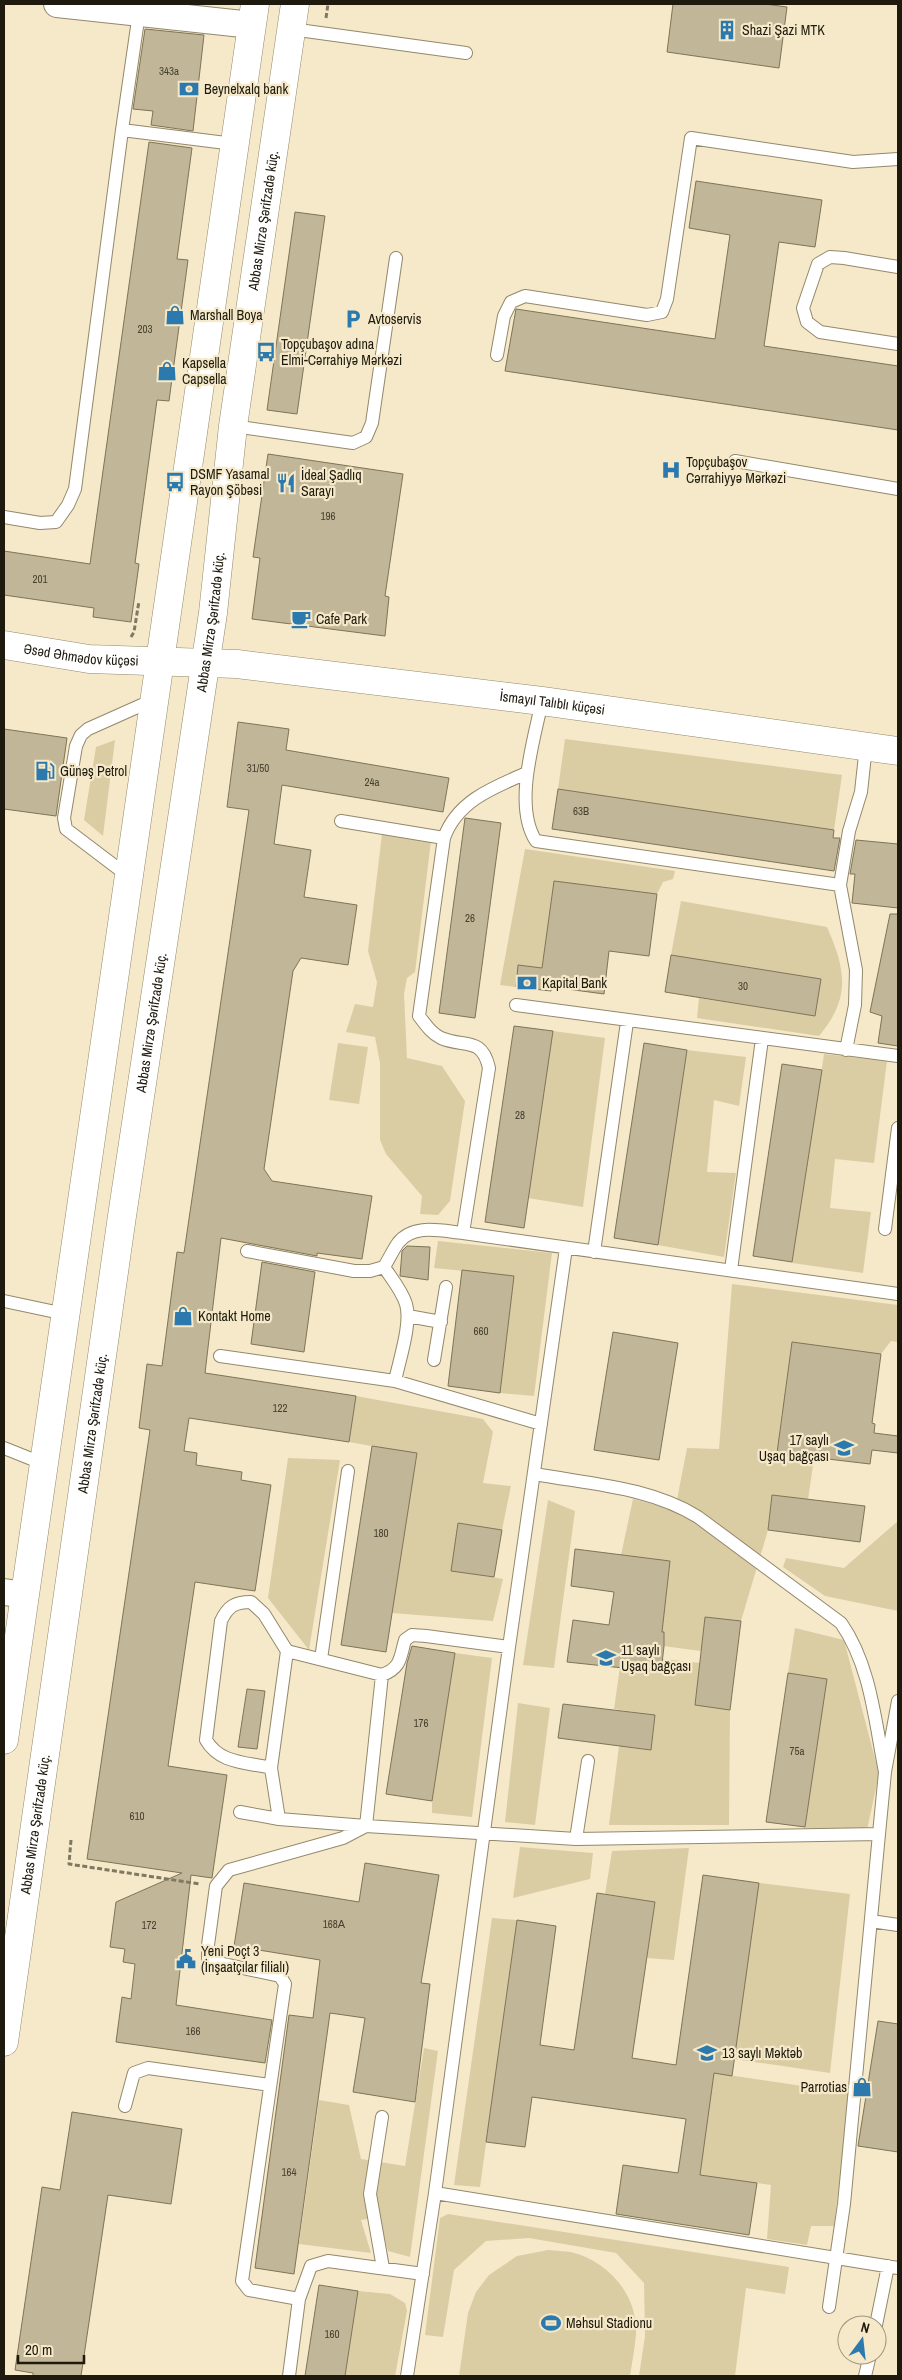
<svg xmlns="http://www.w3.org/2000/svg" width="902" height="2380" font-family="'Archivo Narrow',sans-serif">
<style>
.green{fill:#dbcda3}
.building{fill:#c1b697;stroke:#7e7457}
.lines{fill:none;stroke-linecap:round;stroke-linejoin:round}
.service-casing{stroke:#93886b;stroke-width:14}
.minor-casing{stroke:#93886b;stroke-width:28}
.tertiary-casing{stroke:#93886b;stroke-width:29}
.secondary-casing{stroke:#93886b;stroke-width:29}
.path{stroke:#7f7863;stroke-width:3;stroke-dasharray:5 2.5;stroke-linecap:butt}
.service{stroke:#fff;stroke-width:12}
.minor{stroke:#fff;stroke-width:26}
.tertiary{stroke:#fff;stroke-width:28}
.secondary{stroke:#fff;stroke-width:28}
.labels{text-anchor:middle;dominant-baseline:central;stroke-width:4.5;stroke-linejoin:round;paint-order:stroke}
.number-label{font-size:11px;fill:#474130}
.poi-label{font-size:14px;fill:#1e1a0e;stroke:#f5e9c9;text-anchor:start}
.street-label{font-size:14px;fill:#1e1a0e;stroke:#f5e9c9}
</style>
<rect width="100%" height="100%" fill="#f5e9c9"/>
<path class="green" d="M565,739L842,775L834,830L558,789Z
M115,740L103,836L84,820L96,747Z
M382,834L431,841L415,972L407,978L404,994L407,1058L442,1066L465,1101L450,1201L438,1215L420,1214L422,1196L386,1154L380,1140V1063L375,1037L346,1032L355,1004L373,1007L377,982L368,951Z
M525,849L675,871L673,879L663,882L657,894L554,881L542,968L519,965L516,987L500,985Z
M681,901L827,927C846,970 851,998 819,1036L697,1018L699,998L815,1016L821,979L671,955Z
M553,1031L605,1038L583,1207L528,1198Z
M338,1043L368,1047L359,1104L329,1100Z
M687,1050L746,1057L739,1106L714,1100L707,1172L736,1173L724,1257L658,1245Z
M824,1054L887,1061L874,1163L835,1159L830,1208L871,1212L863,1273L792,1263Z
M438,1241L552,1253L534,1396L500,1393L514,1276L434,1268Z
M732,1284L898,1305V1342L891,1341L881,1354L792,1342L787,1379L819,1416L782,1412L777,1453L814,1458L808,1500L772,1496L768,1530L741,1621L705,1617L701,1651L663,1646L664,1632L623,1627L666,1598L670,1562L621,1555L633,1499L675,1510L687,1448L719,1449Z
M356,1396L483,1419L493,1432L483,1483L511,1486L502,1530L459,1523L451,1570L503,1579L493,1621L392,1613L417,1454L349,1442Z
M288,1458L340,1460L309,1650L268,1598Z
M548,1500L575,1511L554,1668L523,1665Z
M898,1521V1611L825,1596L783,1567L786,1558L844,1568Z
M795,1628L844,1640L879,1774L867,1830L805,1828L827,1679L788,1673Z
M455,1653L492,1658L472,1817L432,1813V1801Z
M663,1659L700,1663L695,1705L730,1710L729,1825H609L619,1746L651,1750L655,1715L614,1709L620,1667L660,1672Z
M518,1703L550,1708L535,1825L505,1822Z
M520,1847L593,1853L590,1879L513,1898Z
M689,1848L674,1960L647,1958L655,1902L605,1894L612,1851Z
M759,1883L850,1894L830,2073L734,2059Z
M492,1918L517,1920L480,2187L454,2185Z
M424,2048L438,2051L410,2257L388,2251L378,2217L361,2220L371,2253L299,2244L319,2100L349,2105L361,2159L405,2166Z
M714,2073L850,2093L834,2226H811L807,2245L767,2239L771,2185L700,2175Z
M448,2214L789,2267L785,2294L746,2288L735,2376H639L645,2336L644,2283L616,2253L529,2238L486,2241L454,2270L443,2337L425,2335L440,2218Z
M548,2250C555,2251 564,2251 571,2252C608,2261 638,2295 636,2334C635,2348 632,2362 630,2376H459L468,2313L476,2292L489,2275L517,2256Z
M358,2291L390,2294L405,2303L407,2311L395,2376H345Z"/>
<path class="building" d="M673,4H765L787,7L779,68L667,52Z
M145,29L204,35L193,131L151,125L153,111L133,109Z
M149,142L192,148L177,259L188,260L169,401L157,400L135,563L139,564L131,622L93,617L94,608L4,595V551L90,564Z
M696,181L822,200L815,247L779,242L764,346L898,366V430L505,371L516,309L715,339L730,235L689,228Z
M295,212L325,216L297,414L267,410Z
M268,454L403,474L385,596L389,597L385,636L252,619L260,558L253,557Z
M238,722L289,729L286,750L449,778L443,812L282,785L274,844L311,850L304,897L357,905L348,965L301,958L293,971L264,1169L272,1181L372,1196L362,1259L317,1253V1256L221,1238L205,1373L356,1396L349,1442L189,1418L184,1451L197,1453L196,1465L242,1472L241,1480L271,1485L255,1591L195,1582L168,1766L227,1775L212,1878L191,1875L176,2005L272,2020L265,2063L116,2042L122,1997L131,1999L135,1964L123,1962L125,1949L110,1947L116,1902L182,1873L87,1859L150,1430L139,1428L147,1364L162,1366L177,1252L184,1253L249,810L227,807Z
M4,729L67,738L56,816L4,809Z
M558,789L834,830L833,838H840L834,871L552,829Z
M465,818L501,823L475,1018L439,1013Z
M856,840L898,844V908L852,903L855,874H850Z
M554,881L657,894L649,956L609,951L604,994L552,987L551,991L516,987L518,965L542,968Z
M890,914H898V1046L878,1043L882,1016L870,1012Z
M671,955L821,979L815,1016L665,992Z
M514,1026L553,1031L524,1228L485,1222Z
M644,1043L687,1050L658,1245L614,1238Z
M782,1064L822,1070L792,1262L753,1256Z
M407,1246L430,1247L428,1280L400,1276L402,1251Z
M262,1262L315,1272L304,1352L251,1344Z
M462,1270L514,1276L500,1393L448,1386Z
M613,1332L678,1343L659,1460L594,1450Z
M792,1342L881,1354L872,1423L875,1424L874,1433L898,1436V1453L872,1450L870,1464L777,1453Z
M372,1446L417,1453L386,1652L341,1645Z
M772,1495L865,1506L860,1542L768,1530Z
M458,1523L502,1530L494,1577L451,1571Z
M575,1549L670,1561L662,1632H664V1646L661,1672L567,1662L573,1620L609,1625L614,1592L571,1586Z
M705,1617L741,1621L730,1710L695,1705Z
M412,1646L455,1653L432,1801L386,1794L407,1663Z
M788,1673L827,1679L805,1827L766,1822Z
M247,1689L265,1691L257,1749L238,1747Z
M563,1704L655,1715L651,1750L558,1738Z
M365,1863L439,1875L421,1983L430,1984L415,2102L353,2092L365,2018L330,2013L294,2274L255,2268L289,2015L313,2018L320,1960L234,1946L244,1883L359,1902Z
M703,1875L759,1883L732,2076L714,2073L700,2175L757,2183L749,2235L616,2214L623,2165L678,2173L686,2119L532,2097L525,2147L486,2142L517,1920L556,1926L540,2045L574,2050L597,1893L655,1902L632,2058L676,2065Z
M878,2021L898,2024V2152L858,2146Z
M72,2112L182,2129L171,2204L108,2195L81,2376H33V2373L15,2370L42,2187L60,2190Z
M319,2285L358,2291L345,2376H305Z"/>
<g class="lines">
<defs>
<path id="service" d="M139,13L122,130L234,144
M291,29L466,53
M898,267L844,258L830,257L818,264L803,308L807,322L820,332L898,344
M497,355L504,316L511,302L525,296L647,315L662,312L667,299L691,138L853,162L898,159
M233,426L353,443L366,437L372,423L396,258
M735,461L898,489
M4,517L40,523L56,522L68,505L75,489L122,130
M542,701C534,740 513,806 536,841L840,885
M341,821L444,838
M128,876L66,829L64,818L76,746L81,735L88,729L153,700
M516,1005L898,1056
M846,1050L855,1005L856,970L840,885L849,831L861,792L866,746
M885,1229L898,1128
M463,1233L489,1068C482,1036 464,1048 441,1038C431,1033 426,1025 419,1016L444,838C457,801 494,787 527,773
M247,1251L354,1271H370L384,1267C389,1259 393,1250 398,1243C413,1223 442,1231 463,1233L898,1294
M594,1252L627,1022
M384,1267C392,1279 402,1291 406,1304C412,1323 399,1361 395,1381
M731,1270L762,1039
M4,1301L65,1314
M408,1316L441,1322
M220,1356L395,1381L541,1424
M434,1360L446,1287
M4,1448L44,1464
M535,1474C589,1484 650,1487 698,1517L841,1623C871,1666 875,1722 885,1772
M287,1651L382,1675
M321,1659L348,1471
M271,1768C246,1762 220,1764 206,1740L221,1621C228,1606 235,1602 251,1602L264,1614L287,1651L271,1768L279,1819
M240,1812L279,1819L366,1826L576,1839L879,1834L844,2204L829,2307
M366,1826L382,1675C401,1668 400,1658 405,1640L412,1635L426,1636L509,1647
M879,1834L885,1772L898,1701
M576,1839L588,1761
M871,1921L898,1925
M125,2106L134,2073L148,2068L270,2085
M382,2117L370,2194L383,2268
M435,2193L898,2268
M299,2299L249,2290L242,2281L285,1984L280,1976L219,1963L208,1958V1945L216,1886L229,1870L343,1838L366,1826
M876,2325L888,2266
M289,2376L299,2299L311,2266L328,2261L423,2274
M407,2376L435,2193L509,1647L566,1248
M865,2376L870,2355"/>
<path id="minor" d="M57,4L252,25
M4,1592L25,1595"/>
<g id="tertiary">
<path id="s1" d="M4,645L89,659L237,664L542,701L898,751"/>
</g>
<g id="secondary">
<path d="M4,1740L255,4"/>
<path id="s2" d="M4,2042L122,1216L213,613L233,426L295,4"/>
</g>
</defs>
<use href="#service" class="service-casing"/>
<use href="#minor" class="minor-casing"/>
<use href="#tertiary" class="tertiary-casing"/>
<use href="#secondary" class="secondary-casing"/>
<path class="path" d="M326,18L328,4
M131,637L134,632L139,601
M71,1840L69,1864L200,1884"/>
<use href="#service" class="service"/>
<use href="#minor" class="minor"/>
<use href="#tertiary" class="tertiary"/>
<use href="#secondary" class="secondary"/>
</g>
<defs>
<symbol id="building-bare" viewBox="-9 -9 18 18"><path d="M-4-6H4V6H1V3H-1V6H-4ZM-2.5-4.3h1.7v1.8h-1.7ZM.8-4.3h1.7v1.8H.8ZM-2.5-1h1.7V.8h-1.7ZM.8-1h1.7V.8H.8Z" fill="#2c7aad" stroke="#f5e9c9" stroke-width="2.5" paint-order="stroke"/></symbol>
<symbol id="bank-bare" viewBox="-9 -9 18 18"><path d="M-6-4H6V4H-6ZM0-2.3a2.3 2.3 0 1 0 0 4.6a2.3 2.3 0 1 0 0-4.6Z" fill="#2c7aad" stroke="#f5e9c9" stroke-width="2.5" paint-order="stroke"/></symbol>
<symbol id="shop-bare" viewBox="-9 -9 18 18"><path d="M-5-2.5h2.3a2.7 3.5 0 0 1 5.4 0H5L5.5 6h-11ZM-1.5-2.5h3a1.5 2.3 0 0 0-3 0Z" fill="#2c7aad" stroke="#f5e9c9" stroke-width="2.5" paint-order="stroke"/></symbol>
<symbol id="parking-bare" viewBox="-9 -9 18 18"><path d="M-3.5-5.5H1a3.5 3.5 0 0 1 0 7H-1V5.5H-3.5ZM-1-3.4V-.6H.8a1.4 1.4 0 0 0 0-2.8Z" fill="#2c7aad" stroke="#f5e9c9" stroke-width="2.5" paint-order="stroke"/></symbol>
<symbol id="bus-bare" viewBox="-9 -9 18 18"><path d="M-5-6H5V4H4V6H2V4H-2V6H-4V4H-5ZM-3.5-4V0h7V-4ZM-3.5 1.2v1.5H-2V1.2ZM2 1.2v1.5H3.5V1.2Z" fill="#2c7aad" stroke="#f5e9c9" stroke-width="2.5" paint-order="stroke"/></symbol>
<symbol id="hospital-bare" viewBox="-9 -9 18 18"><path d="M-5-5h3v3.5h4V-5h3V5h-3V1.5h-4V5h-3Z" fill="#2c7aad" stroke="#f5e9c9" stroke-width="2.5" paint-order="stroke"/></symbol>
<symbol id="restaurant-bare" viewBox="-9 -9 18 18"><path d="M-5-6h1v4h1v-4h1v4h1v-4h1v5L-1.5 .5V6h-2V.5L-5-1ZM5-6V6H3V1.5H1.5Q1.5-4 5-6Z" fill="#2c7aad" stroke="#f5e9c9" stroke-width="2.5" paint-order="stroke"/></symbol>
<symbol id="cafe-bare" viewBox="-9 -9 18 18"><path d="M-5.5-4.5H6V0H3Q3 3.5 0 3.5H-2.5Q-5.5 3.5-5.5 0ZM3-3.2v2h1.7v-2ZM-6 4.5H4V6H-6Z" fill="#2c7aad" stroke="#f5e9c9" stroke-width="2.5" paint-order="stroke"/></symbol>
<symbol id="fuel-bare" viewBox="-9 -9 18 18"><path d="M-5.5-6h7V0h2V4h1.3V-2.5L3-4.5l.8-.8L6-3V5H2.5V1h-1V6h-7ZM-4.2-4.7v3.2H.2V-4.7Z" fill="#2c7aad" stroke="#f5e9c9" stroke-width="2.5" paint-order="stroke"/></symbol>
<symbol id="school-bare" viewBox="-9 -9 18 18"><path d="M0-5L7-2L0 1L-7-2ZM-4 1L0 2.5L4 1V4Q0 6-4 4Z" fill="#2c7aad" stroke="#f5e9c9" stroke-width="2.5" paint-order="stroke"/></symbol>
<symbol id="civic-bare" viewBox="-9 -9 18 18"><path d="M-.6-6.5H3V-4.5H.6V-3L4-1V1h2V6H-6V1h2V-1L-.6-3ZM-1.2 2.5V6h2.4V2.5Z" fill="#2c7aad" stroke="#f5e9c9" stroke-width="2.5" paint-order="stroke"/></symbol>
<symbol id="stadium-bare" viewBox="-9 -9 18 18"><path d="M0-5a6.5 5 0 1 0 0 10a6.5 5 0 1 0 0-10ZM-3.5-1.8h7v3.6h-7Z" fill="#2c7aad" stroke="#f5e9c9" stroke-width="2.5" paint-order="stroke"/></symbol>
</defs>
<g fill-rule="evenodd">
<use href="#building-bare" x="713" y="16" width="28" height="28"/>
<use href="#bank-bare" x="175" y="75" width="28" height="28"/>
<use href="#shop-bare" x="161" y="301" width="28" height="28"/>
<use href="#parking-bare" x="339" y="305" width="28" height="28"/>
<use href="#bus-bare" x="252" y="338" width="28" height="28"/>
<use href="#shop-bare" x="153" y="357" width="28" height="28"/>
<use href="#hospital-bare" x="657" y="456" width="28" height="28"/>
<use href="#bus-bare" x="161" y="468" width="28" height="28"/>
<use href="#restaurant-bare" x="272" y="469" width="28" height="28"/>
<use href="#cafe-bare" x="287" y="605" width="28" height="28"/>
<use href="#fuel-bare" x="31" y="757" width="28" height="28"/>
<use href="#bank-bare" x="513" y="969" width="28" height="28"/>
<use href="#shop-bare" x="169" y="1302" width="28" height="28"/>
<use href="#school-bare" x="830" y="1434" width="28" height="28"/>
<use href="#school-bare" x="592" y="1644" width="28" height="28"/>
<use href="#civic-bare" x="172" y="1945" width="28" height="28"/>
<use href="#school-bare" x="693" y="2039" width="28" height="28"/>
<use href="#shop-bare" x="848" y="2073" width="28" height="28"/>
<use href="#stadium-bare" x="537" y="2309" width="28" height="28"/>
</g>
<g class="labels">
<g class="number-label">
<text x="169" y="71">343a</text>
<text x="145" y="329">203</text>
<text x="328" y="516">196</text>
<text x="40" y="579">201</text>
<text x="258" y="768">31/50</text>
<text x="372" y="782">24a</text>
<text x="581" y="811">63B</text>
<text x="470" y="918">26</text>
<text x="743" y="986">30</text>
<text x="520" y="1115">28</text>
<text x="481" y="1331">660</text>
<text x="280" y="1408">122</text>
<text x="381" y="1533">180</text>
<text x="421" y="1723">176</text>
<text x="797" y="1751">75a</text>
<text x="137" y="1816">610</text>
<text x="334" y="1924">168А</text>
<text x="149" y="1925">172</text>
<text x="193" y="2031">166</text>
<text x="289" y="2172">164</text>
<text x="332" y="2334">160</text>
</g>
<g class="poi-label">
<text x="742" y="30">Shazi Şazi MTK</text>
<text x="204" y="89">Beynelxalq bank</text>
<text x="190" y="315">Marshall Boya</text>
<text x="368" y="319">Avtoservis</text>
<text x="281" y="344">Topçubaşov adına<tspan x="281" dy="16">Elmi-Cərrahiyə Mərkəzi</tspan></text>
<text x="182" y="363">Kapsella<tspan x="182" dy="16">Capsella</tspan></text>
<text x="686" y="462">Topçubaşov<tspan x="686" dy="16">Cərrahiyyə Mərkəzi</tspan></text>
<text x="190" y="474">DSMF Yasamal<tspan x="190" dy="16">Rayon Şöbəsi</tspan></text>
<text x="301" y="475">İdeal Şadlıq<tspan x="301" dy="16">Sarayı</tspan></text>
<text x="316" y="619">Cafe Park</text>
<text x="60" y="771">Günəş Petrol</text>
<text x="542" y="983">Kapital Bank</text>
<text x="198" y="1316">Kontakt Home</text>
<text x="829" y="1440" text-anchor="end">17 saylı<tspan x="829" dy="16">Uşaq bağçası</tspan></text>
<text x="621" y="1650">11 saylı<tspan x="621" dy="16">Uşaq bağçası</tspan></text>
<text x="201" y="1951">Yeni Poçt 3<tspan x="201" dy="16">(İnşaatçılar filialı)</tspan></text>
<text x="722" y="2053">13 saylı Məktəb</text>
<text x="847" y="2087" text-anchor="end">Parrotias</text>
<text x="566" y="2323">Məhsul Stadionu</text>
</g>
<g class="street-label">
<text stroke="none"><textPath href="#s2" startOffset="1840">Abbas Mirzə Şərifzadə küç.</textPath></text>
<text stroke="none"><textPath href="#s2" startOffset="1435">Abbas Mirzə Şərifzadə küç.</textPath></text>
<text stroke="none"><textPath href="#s1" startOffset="78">Əsəd Əhmədov küçəsi</textPath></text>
<text stroke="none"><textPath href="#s1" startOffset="552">İsmayıl Talıblı küçəsi</textPath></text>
<text stroke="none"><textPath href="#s2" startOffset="1030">Abbas Mirzə Şərifzadə küç.</textPath></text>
<text stroke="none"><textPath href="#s2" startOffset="625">Abbas Mirzə Şərifzadə küç.</textPath></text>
<text stroke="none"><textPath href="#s2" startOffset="220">Abbas Mirzə Şərifzadə küç.</textPath></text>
</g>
</g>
<rect width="902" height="2380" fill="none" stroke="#1e1a0e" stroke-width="10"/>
<g transform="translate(862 2340) rotate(15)"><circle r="24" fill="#f5e9c9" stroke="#9f967e"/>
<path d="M0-4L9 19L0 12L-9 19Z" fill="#2c7aad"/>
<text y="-8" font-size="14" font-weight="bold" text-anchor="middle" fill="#1e1a0e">N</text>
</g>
<path d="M18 2355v8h66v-8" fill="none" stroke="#1e1a0e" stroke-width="2.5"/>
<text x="25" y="2355" font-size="15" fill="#1e1a0e" stroke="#f5e9c9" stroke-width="4" paint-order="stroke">20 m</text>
</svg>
